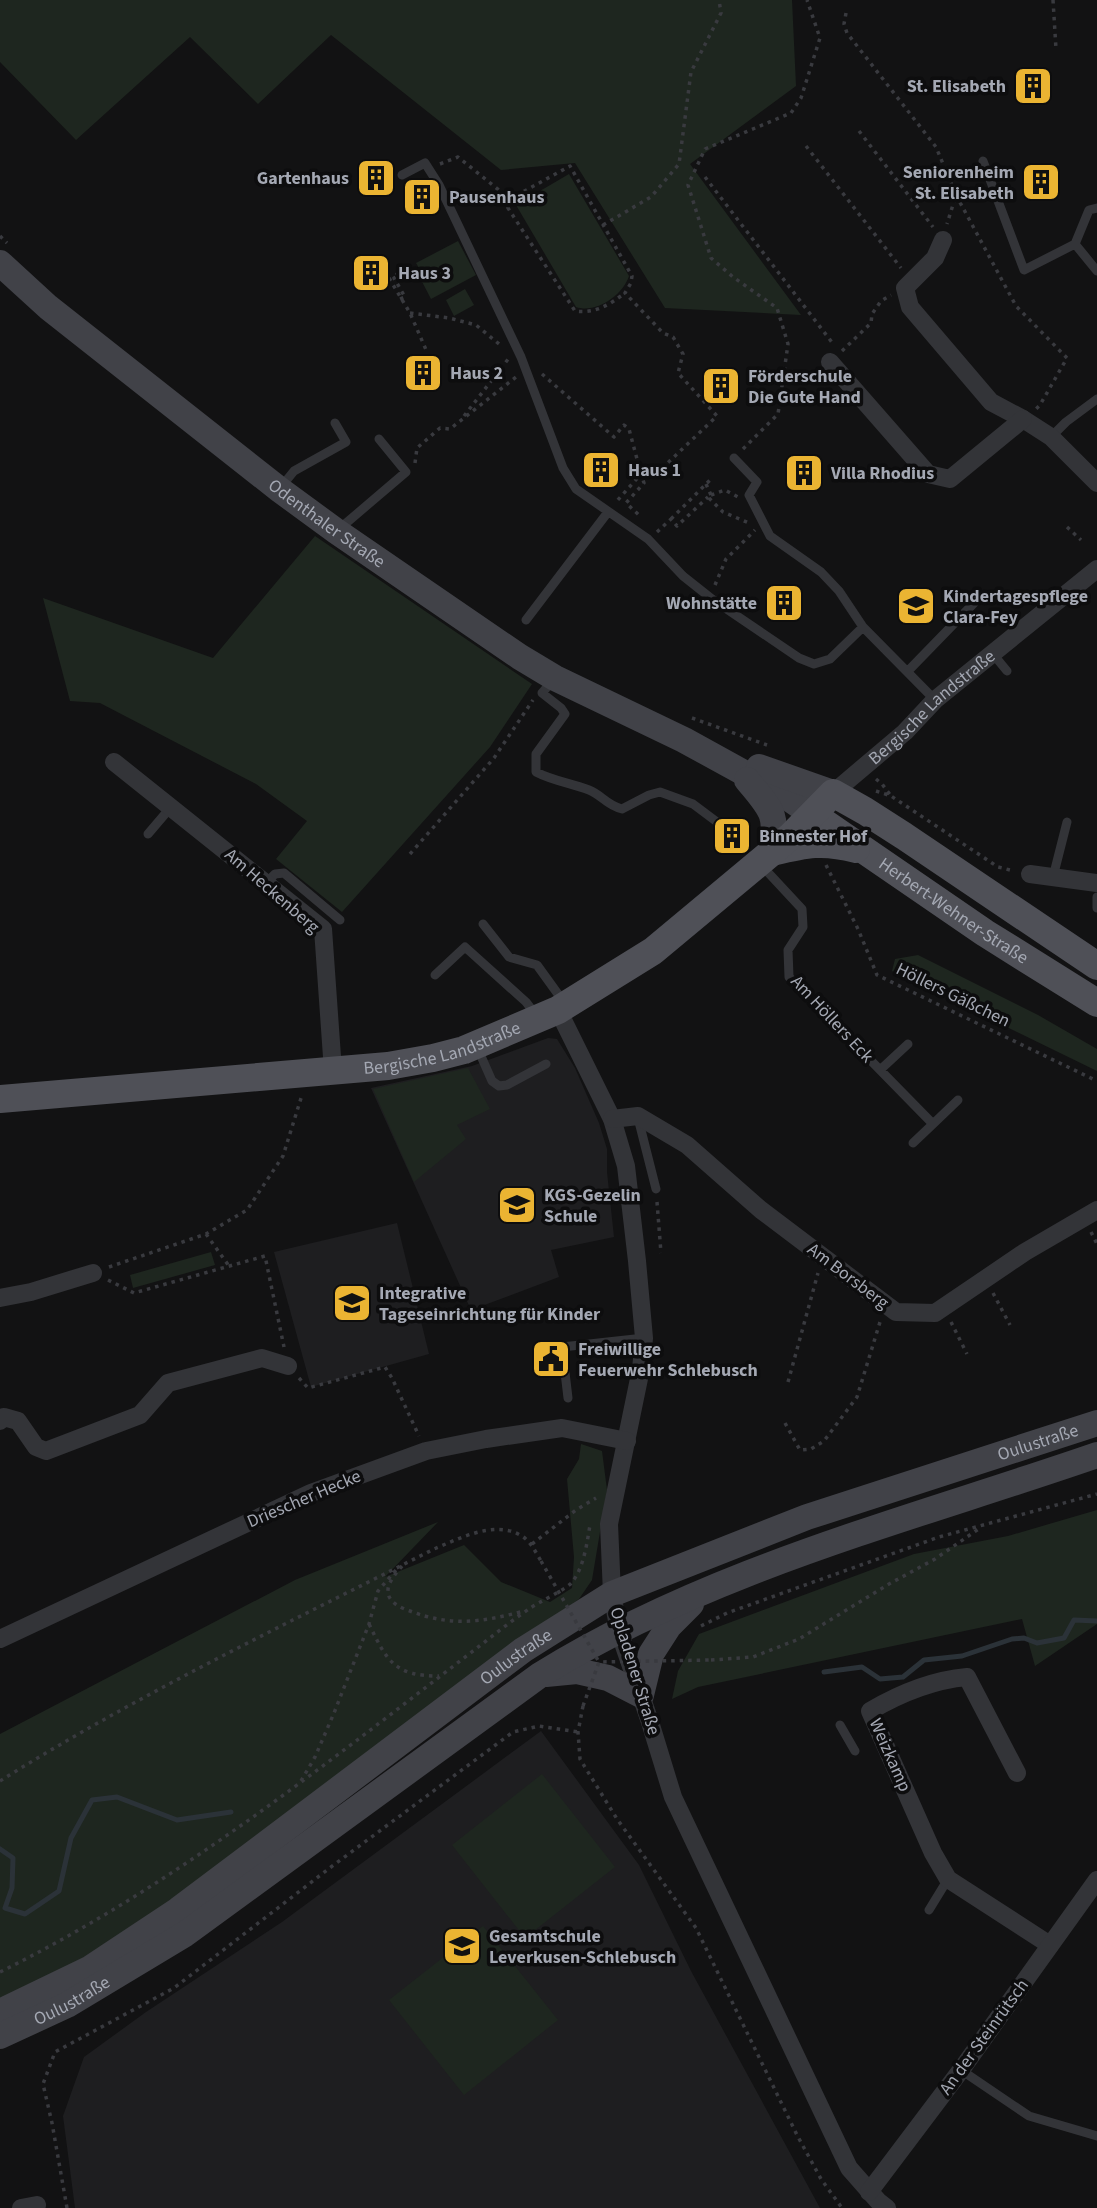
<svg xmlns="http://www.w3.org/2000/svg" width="1097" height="2208" font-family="'Source Sans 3',sans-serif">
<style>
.built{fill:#1e1e20}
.green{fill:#1e261f}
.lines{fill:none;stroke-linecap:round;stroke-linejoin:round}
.stream{stroke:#2b3238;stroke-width:5}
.path{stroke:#393a3f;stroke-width:3.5;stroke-dasharray:3.5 5;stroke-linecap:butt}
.lane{stroke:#333438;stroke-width:9}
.street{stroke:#333438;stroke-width:18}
.secondary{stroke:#414248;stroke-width:26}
.primary{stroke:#4f5057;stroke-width:28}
.path-bridge{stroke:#393a3f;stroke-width:3.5;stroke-dasharray:3.5 5;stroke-linecap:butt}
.labels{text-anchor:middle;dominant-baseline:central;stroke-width:7;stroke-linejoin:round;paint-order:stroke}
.poi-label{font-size:18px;font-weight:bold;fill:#a4a8b3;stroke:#0d0d0e;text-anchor:start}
.street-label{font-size:18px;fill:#a4a8b3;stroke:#0d0d0e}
</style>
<rect width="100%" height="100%" fill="#121213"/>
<path class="built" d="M548,1038L557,1039L575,1068L599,1123L607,1149V1172L614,1237L551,1250L559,1277L471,1310L371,1088L472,1066Z
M397,1223L429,1354L311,1387L274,1252Z
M541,1731L639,1865L691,1971L820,2208H75L63,2116L84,2057L146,2012L282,1922Z"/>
<path class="green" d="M0,0H792L796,86L690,164L801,315L665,308L575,163L501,170L331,35L258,104L190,37L76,140L0,62Z
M569,174L629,276C623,295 596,314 576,307L516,205Z
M458,241L476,275L431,299L416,270L419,268L416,263Z
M465,289L474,305L454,316L446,300Z
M315,536L532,684L490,747L342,912L276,859L307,821L256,784L100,703L70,701L43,598L213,658Z
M918,955L1038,1015L1097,1049V1071L892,971L895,959Z
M468,1068L490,1109L457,1125L466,1139L414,1182L373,1089Z
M211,1252L215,1265L133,1288L130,1275Z
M581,1444L602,1451L607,1490L592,1580L579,1599L242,1854L95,1952L0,2001V1734L295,1580L438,1522L385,1577L464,1545L501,1582L550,1602L572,1588L574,1557L567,1479L579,1459Z
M1097,1510V1624L1035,1666L1022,1619L698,1687L672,1699L678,1671L699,1634L914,1554L1008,1536Z
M542,1774L615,1867L525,1938L452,1845Z
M483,1926L558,2020L464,2095L389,2000Z"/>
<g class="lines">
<path class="stream" d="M824,1672L862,1667L880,1679L903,1677L924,1660L962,1656L1012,1639L1024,1638L1037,1643L1064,1638L1074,1620L1097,1621
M0,1849L13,1858L12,1888L5,1908L25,1914L59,1891L71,1838L92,1800L117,1797L177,1820L231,1812"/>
<path class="path" d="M1053,0L1056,49
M846,13L844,24L847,33L936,147L956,195L947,224
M859,131L933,227
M806,146L901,268
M440,164L458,157L510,199L570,166L632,276L631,283L625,293L663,333L673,337L683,354L678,373L717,416L655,475L641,474L644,483L626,503L640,516
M705,177L834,345
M956,195L1016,306L1067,358L1040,405L1036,409
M510,199L508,208L575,311C595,314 609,305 625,293
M603,225L651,197L679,164L691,72L721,13L719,0
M0,236L7,243
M389,278L410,313L427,352
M400,299L405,297L394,278L398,276L397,274L412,266
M410,313L449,318L476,325L499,344
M842,351L871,323L872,314L881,301L891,295
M542,374L614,437L624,425L629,429L641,474L616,502
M464,416L509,358
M743,449L778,414L788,344L777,308L733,277L711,258L688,185L705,149L791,113L801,98L820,38L807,0
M415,463L417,448L440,428L450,429L516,377
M706,484L711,495L708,497L723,512L749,523
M711,495L725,490L738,497
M671,519L712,478
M1067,527L1081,540
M657,532L671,519L677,526L708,497
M715,585L726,559L755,530
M692,718L767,745
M876,779L882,784L891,796
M876,791L891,796L998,867L1014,871
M410,854L494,758L533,700
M826,865L858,929L877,975L1097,1081
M657,1202L661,1253
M1091,1232L1097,1244
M206,1234L229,1266
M109,1267L206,1234L247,1210L283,1156L302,1095
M108,1280L134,1293L265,1256L284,1347
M993,1293L1010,1325
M951,1322L967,1354
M299,1378L308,1388L385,1367L392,1378L419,1436
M788,1382L818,1273
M785,1423L800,1450L811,1449L824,1441L857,1397L880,1322
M532,1544L576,1510L596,1498
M402,1566C397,1572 388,1582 388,1590C387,1602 401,1608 410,1611C451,1627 483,1622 524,1611
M369,1624C387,1661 394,1676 439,1676
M701,1626L727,1613L939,1537L1097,1494
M711,1660L753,1657L799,1639L889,1584L935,1559L980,1528
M583,1706L578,1732L580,1759L617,1819L696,1928L797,2135L821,2179L842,2208
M0,1781C139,1694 288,1623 434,1549C458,1539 494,1520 520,1535C530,1540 535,1551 541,1561
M301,1781L315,1757L334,1713L369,1624L378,1591L396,1570
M0,1972C176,1885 331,1760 486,1641C500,1630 514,1619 529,1609C538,1602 568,1589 573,1581C584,1566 587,1543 590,1525
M67,2208L52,2123L43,2084L55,2052L174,1988L331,1867L513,1732L539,1726L578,1732"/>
<path class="lane" d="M983,161L1024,270L1075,244
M402,175L425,163L439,185L521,357L563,468L576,489L648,539L683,576L712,599L799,658L814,664L830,659L863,627
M1097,208L1089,210L1075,244L1097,271
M1051,437L1066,422L1097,399
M734,458L757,482L749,495L770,536L821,572L839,591L863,627L935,700
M281,487L294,471L346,442L335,423
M338,530L406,472L379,439
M526,620L608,512
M993,654L1007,671
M908,671L976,601
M554,679L542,693L561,708L565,714L536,754V772C553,781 571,783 589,790C602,795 606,805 622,809L649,795L660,792L693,804L717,822
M148,834L171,807
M762,866L802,909L803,927L788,950L789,977L933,1124L958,1100
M1053,877L1067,822
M266,883L275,874L284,873L340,920
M1097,897V908
M483,924L509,957L537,965L563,1001
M435,975L465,947L526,1002L536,1015
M477,1047L492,1081L499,1086L507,1085L546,1064
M880,1070L908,1044
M638,1118L656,1189
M913,1143L933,1124
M568,1398L562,1347L644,1338
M840,1725L855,1751
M929,1910L948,1879
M961,2070L1029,2116L1097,2136"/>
<g class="street">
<path d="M943,240L935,258L905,288L910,307L991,402L1023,419L1051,437L1097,483"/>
<path d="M830,362L928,474L950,479L1023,419"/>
<path d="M114,762L323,929L333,1071"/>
<path id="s1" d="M833,793L905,732L935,700L1097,569"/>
<path d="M1030,874L1097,883"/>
<path d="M558,1010L612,1119L626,1166L637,1261L644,1338L641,1369L609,1524L612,1594L619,1631L650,1722L673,1797L849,2168L878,2201L887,2208"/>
<path d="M612,1119L638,1116L687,1145L761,1210L896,1312L935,1313L1025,1252L1097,1210"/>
<path d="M0,1298L31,1292L93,1273"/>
<path d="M0,1421L4,1417L18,1421L36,1447L46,1451L140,1415L168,1383L262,1358L288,1366"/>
<path d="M0,1639L311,1493L426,1451L486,1439L562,1428L627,1441"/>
<path d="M1017,1773L967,1677C933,1680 899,1694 870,1711L933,1853L948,1879L1050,1945"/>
<path d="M869,2192L961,2070L1097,1880"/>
<path d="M21,2208L37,2205"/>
</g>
<g class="secondary">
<path id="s2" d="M0,263L48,307L280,490L336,531L520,657L555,678L684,740L784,795L813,815"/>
<path d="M759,767L833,793"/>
<path d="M747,780C770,808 780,815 770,852"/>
<path d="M546,1674L577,1671L608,1678L641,1695L651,1654L669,1626L691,1604"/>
<path id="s3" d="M0,2012L89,1969L178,1910L523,1650L612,1594L807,1517L1097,1423"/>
<path id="s4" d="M0,2036L67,2005L185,1934L540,1675C711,1569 909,1520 1097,1455"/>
</g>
<g class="primary">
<path id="s5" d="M813,815L985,933L1097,1003"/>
<path d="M772,852C806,844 822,840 856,849"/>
<path id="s6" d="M0,1099L388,1066L433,1058L464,1050L558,1010L653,951L791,836L833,793L865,811L904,836L1097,966"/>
</g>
<path class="path-bridge" d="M541,1561L599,1662
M583,1706L599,1662L711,1660"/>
</g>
<defs>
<symbol id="building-square" viewBox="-11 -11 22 22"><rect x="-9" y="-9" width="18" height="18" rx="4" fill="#ebb432" stroke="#0d0d0e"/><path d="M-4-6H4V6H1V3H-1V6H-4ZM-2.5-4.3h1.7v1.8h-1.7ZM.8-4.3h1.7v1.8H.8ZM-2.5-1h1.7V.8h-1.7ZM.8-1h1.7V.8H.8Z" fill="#111"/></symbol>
<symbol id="school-square" viewBox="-11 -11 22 22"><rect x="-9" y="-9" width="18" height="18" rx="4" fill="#ebb432" stroke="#0d0d0e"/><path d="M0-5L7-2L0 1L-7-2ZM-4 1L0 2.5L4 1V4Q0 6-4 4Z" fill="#111"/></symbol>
<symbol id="civic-square" viewBox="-11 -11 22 22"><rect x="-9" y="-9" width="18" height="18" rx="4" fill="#ebb432" stroke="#0d0d0e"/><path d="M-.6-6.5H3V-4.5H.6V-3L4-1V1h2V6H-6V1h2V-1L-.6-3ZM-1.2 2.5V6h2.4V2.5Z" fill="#111"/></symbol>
</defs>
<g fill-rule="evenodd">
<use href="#building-square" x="1011" y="64" width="44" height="44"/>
<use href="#building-square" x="354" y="156" width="44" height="44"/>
<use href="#building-square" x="1019" y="160" width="44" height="44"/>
<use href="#building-square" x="400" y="175" width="44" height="44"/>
<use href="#building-square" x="349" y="251" width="44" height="44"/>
<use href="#building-square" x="401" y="351" width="44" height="44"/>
<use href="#building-square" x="699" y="364" width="44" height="44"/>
<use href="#building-square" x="579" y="448" width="44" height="44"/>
<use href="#building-square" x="782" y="451" width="44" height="44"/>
<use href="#building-square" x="762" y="581" width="44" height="44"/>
<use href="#school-square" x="894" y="584" width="44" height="44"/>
<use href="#building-square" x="710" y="814" width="44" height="44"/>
<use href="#school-square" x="495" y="1183" width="44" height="44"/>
<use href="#school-square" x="330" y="1281" width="44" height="44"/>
<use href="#civic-square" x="529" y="1337" width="44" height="44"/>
<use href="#school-square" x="440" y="1924" width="44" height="44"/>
</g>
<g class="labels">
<g class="poi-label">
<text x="1006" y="86" text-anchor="end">St. Elisabeth</text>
<text x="1014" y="172" text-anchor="end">Seniorenheim<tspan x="1014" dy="21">St. Elisabeth</tspan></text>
<text x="349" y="178" text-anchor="end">Gartenhaus</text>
<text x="449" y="197">Pausenhaus</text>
<text x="398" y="273">Haus 3</text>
<text x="450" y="373">Haus 2</text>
<text x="748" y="376">Förderschule<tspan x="748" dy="21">Die Gute Hand</tspan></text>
<text x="628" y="470">Haus 1</text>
<text x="831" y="473">Villa Rhodius</text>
<text x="943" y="596">Kindertagespflege<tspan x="943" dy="21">Clara-Fey</tspan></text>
<text x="757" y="603" text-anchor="end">Wohnstätte</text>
<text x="759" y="836">Binnester Hof</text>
<text x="544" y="1195">KGS-Gezelin<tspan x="544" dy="21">Schule</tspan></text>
<text x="379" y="1293">Integrative<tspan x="379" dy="21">Tageseinrichtung für Kinder</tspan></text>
<text x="578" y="1349">Freiwillige<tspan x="578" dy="21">Feuerwehr Schlebusch</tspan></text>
<text x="489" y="1936">Gesamtschule<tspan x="489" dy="21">Leverkusen-Schlebusch</tspan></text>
</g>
<g class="street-label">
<text stroke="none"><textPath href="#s2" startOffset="418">Odenthaler Straße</textPath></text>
<text stroke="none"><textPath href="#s1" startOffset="131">Bergische Landstraße</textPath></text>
<text transform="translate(272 891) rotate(41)">Am Heckenberg</text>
<text stroke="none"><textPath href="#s5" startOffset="170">Herbert-Wehner-Straße</textPath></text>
<text transform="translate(953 995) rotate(26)">Höllers Gäßchen</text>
<text transform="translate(832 1019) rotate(47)">Am Höllers Eck</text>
<text stroke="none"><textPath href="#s6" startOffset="446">Bergische Landstraße</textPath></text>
<text transform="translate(848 1276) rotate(37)">Am Borsberg</text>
<text stroke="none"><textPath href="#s3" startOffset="1195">Oulustraße</textPath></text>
<text transform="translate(304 1499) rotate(-23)">Driescher Hecke</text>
<text stroke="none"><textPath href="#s3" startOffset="628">Oulustraße</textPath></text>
<text transform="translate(635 1671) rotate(73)">Opladener Straße</text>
<text transform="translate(890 1755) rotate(66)">Weizkamp</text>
<text stroke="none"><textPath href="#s4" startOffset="80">Oulustraße</textPath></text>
<text transform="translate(984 2037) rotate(-54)">An der Steinrütsch</text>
</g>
</g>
</svg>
